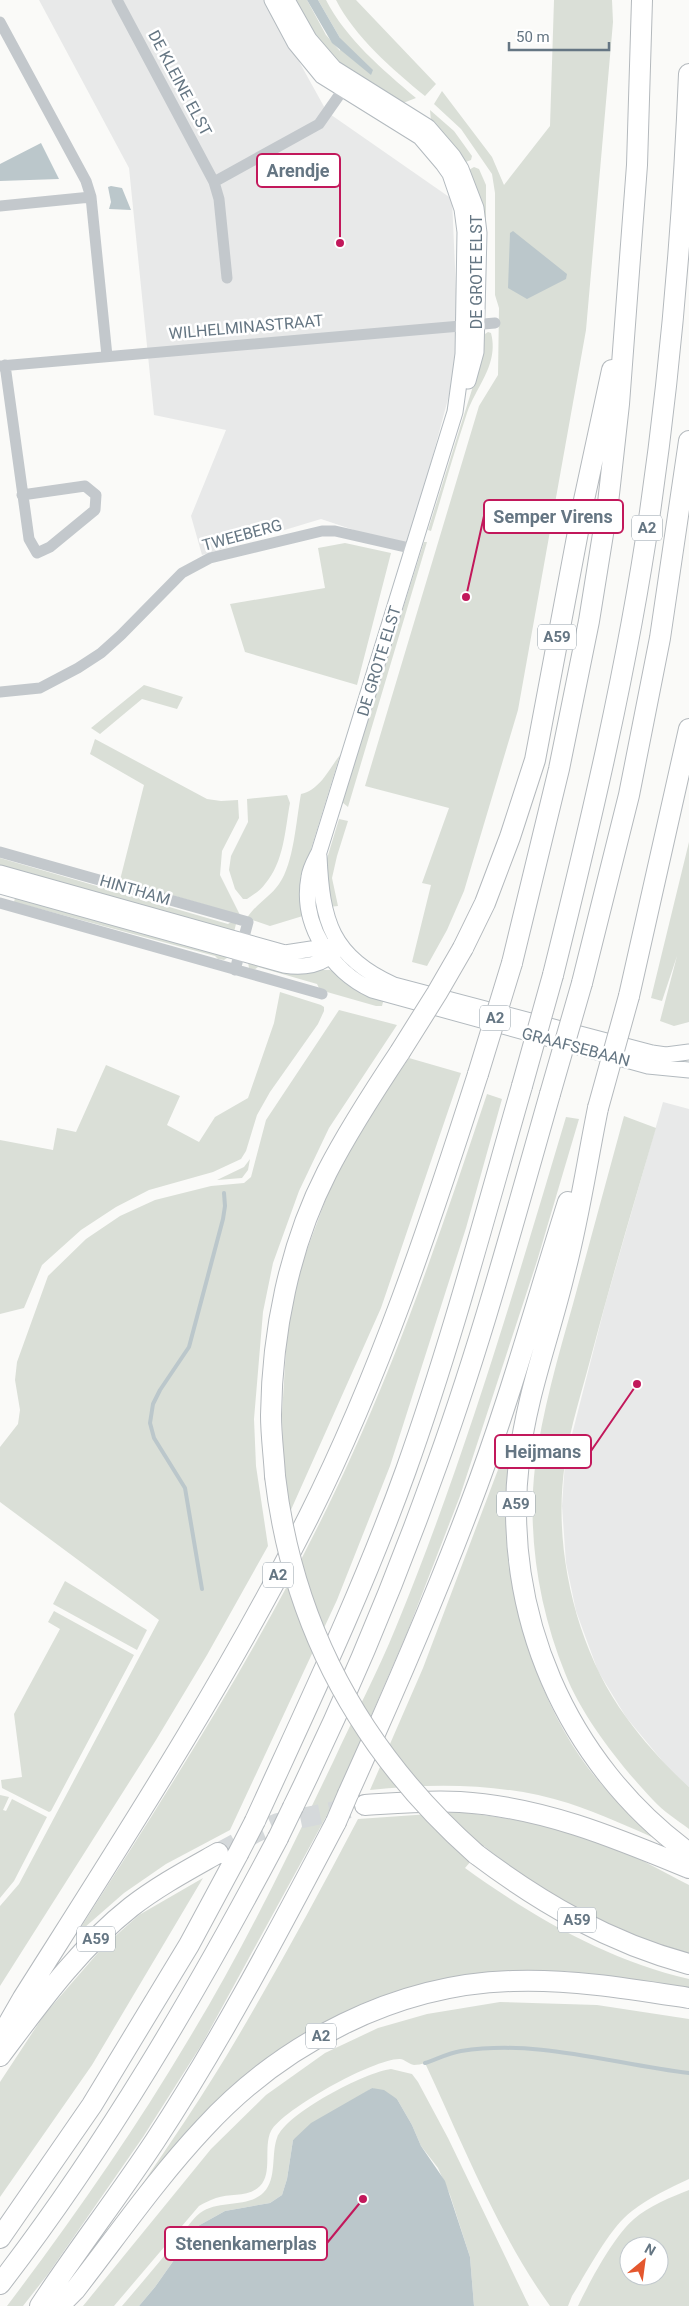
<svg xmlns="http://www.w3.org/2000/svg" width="689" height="2306" font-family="Roboto,sans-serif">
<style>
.built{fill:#e8e9e9}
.green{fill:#dadfd7;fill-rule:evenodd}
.water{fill:#bbc7cb}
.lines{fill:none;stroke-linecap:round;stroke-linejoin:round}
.stream{stroke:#bbc7cb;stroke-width:4}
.highway-tunnel{stroke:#d5d9db;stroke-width:20;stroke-dasharray:20 10;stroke-linecap:butt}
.secondary-casing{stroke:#b3babf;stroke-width:17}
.highway-casing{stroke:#b4b9bd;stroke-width:22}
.street{stroke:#c3c8cc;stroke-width:11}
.secondary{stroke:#fff;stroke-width:15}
.highway{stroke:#fff;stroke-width:20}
.highway-bridge-casing{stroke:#b4b9bd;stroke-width:22;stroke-linecap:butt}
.highway-bridge{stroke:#fff;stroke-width:20}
.labels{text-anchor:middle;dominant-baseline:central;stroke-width:5;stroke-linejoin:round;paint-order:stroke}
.shield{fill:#fff;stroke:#939fa8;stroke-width:1}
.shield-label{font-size:15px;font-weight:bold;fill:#657683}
.street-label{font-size:16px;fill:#657683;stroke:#fff}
.leader{fill:none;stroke:#c2185b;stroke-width:2}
.callout-dot{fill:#c2185b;stroke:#fff;stroke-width:2}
.callout{fill:#fff;stroke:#c2185b;stroke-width:2}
.callout-label{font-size:18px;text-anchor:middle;font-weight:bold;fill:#657683}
</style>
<rect width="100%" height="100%" fill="#fafaf8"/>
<path class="built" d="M39,0H265L327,112L452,199L459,358L408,548L321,519L202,555L191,516L226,430L154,415L129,168Z
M663,1102L689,1109V1787L669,1769L626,1717L598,1671L576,1611L566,1563L562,1506L565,1462L605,1305Z"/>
<path class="green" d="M292,0H307L326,35L340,51V38L318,0H326C346,39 383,70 416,98L403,103L326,55Z
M336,0H356L436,84L425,96C392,69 355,37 336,0Z
M554,0H612L613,22L586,330L518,710L464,891L447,930L427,966L412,962L431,885L422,883L449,808L365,786L479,406L498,375L499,308L495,295V193L492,174L461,129L434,104L442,91L492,157L504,185L550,126Z
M430,110L454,131L472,156L471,160L463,163L431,121Z
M474,167L479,169L486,185V288L483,292L467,171Z
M488,332L491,333C499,364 477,385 467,413C454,452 443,492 431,531L428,530L474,383L482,336Z
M424,542H427L348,807L342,802Z
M345,543L391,553L357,685L245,652L230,604L325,588L318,548Z
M144,685L183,697L177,709L142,699L100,734L91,728Z
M95,739L207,799L221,801L238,800L239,818L222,851L220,875L240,915L120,880L144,785L90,754Z
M340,755L303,875L306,915L270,926L247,918C255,905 270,897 279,884C294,863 296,820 301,794C320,790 329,769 340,755Z
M287,795L290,803C285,830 284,862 265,884C261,890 253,895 247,899H243L235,889L229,870L231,856L248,822L247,799Z
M339,819L348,821L337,856L332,878L338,906L329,907L325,865Z
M689,842V1022L674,1026L660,1021L677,956L662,1001L651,998Z
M0,858L228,924L231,922L236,924L234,932L0,867Z
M4,894L227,956V958L224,960L218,959L215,956L14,902L15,898Z
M248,962L317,970H330L384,998L382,1006H376L320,990L317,984L258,967L254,970L249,968Z
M280,992L321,1005L324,1007V1011L318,1024L270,1092L257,1115L246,1151L241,1159L213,1172L149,1190L116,1207L81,1230L42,1265L24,1308L0,1314V1140L53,1150L57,1128L76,1132L106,1065L180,1096L167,1125L199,1142L215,1117L248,1098L274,1023Z
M339,1010L397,1025L329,1128L299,1191L273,1263L263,1312L254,1419L256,1466L268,1546L207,1655L156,1740L0,1986V1906L19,1884L159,1620L0,1502V1447L18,1424L20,1410L15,1380L17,1362L48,1276L86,1239L120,1216L155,1200L211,1186L244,1183L251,1177L266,1120Z
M409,1058L461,1073L381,1308L290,1512L283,1463L282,1414L288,1317L298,1274L334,1177L369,1115Z
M487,1094L502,1099L466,1228L390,1466L337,1600L230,1830L166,1864L124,1893L76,1935C175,1780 275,1625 351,1457C405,1339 446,1216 487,1094Z
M624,1116L656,1128C634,1203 612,1277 592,1353C583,1388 570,1427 565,1463C552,1547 576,1649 626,1717C644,1742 666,1766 689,1787V1829C677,1820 663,1811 653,1800C620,1765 582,1717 565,1673C539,1609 527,1535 535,1467C542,1412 558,1357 573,1304C590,1241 607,1179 624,1116Z
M566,1117L579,1119L537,1261L460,1496L407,1633L333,1804L202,2044L143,2137L48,2274L23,2306H7C72,2220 135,2130 190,2037C244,1948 289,1854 334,1760C354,1716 378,1672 396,1627C464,1462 515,1288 566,1117Z
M250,1159L248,1170L242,1178L217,1180L244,1167Z
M510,1438L513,1439C510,1477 504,1518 508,1556C517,1634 550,1726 602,1785C621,1806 642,1824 663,1842C632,1828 601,1814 568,1803C504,1783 435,1783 370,1790L423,1668Z
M65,1581L147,1630L137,1650L53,1604Z
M54,1611L134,1655L51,1811L49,1812L2,1788L1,1780L22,1777L14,1714L60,1629L48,1622Z
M0,1795L9,1797L3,1810L6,1811L12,1799L47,1817L14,1881L0,1898Z
M459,1812C510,1818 561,1826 609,1845C636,1856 663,1872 689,1885V1954C613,1936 543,1896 484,1846L465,1868C533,1917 607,1960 689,1979V1989L565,1971H512L305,2034L273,2053L238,2082L198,2121L115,2224C153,2168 192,2113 227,2055C273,1978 316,1899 358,1819Z
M203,1878L92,2065L0,2197V2082L44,2015L103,1947L139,1915Z
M500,2002L597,2005L689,2019V2179C669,2188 649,2198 632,2211C610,2227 587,2272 572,2296L568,2306H550C498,2234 463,2144 425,2063C422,2064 417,2065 414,2065C409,2064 404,2059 400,2059C375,2058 283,2109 271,2131C263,2147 273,2173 260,2186C248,2198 230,2193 216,2198C210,2200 204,2203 199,2206L114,2306H83L211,2149L266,2095L325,2053L378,2028L427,2014Z
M391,2069L412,2074L418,2082L448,2138L529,2306H474L470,2257L450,2195L438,2168L421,2146L412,2125L397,2099L372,2088L293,2140L287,2179L282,2195L270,2203L225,2211L198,2226L155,2287L139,2306H122C141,2284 160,2261 178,2239C185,2231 192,2219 200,2213C219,2199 248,2209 264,2192C277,2179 271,2154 277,2138C286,2113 366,2072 391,2069Z
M689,2190V2306H578C590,2281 614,2236 634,2219C649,2206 671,2197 689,2190ZM629,2246H659V2276H629Z"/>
<path class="water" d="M307,0H318L340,38L373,70L371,75L332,43Z
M41,143L59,179L0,181V164Z
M111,186L122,188L131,210L109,209L111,202L108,187Z
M513,231L567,274L566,279L527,299L508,288L510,233Z
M372,2088L384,2090L397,2099L412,2125L421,2146L445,2181L470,2257L474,2306H139L155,2287L198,2226L225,2211L270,2203L282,2195L287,2179L293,2140L311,2123Z"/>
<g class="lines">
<path class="stream" d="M202,1589L185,1488L154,1438L150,1423L153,1404L160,1390L189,1347L223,1219L225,1206L224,1193
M425,2063C437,2059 449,2053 461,2051C540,2039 612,2064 689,2073"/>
<path class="highway-tunnel" d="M218,1853L257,1832L278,1823L365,1805"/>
<defs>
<path id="secondary" d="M272,0L295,43L322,76L420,137L443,164L450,174L462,209L465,232L463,354L455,412L319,852C315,860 310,868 309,877C300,924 331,971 372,990L648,1066L689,1070
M287,0L309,39L334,68L428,127L453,156L461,169L476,208L479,233L476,352L468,381
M319,856C322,921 331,957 394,985L652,1053L666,1055L689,1052
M0,873L285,953L331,946
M0,886L284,965C302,968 324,966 336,950"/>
<path id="highway" d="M463,948L485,903L510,837L535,760L584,500L612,370
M512,963L559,769L589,621L608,503L619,404L637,165L642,0
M553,975C591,822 627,669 650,512C671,367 683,221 689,74
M582,983L629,795L660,638L689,441
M629,996L689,729
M598,1108C587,1162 579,1218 565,1271C550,1335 526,1396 519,1461C501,1612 566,1763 689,1853
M275,1476C274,1456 271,1436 271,1415C272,1333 289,1246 327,1172C348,1131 374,1091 400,1052
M348,1794C391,1699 433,1603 470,1505C508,1406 536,1303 568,1202
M365,1805C396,1803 428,1800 460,1802C542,1807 614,1837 689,1868
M293,1807C345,1701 391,1592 431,1481C478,1354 513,1224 550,1094
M255,1821C308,1705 363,1590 406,1470C451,1344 485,1215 522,1086
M476,1854C541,1903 610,1943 689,1964
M0,2038L23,1998C123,1840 225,1683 309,1516C380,1374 430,1224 478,1074
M0,2056C39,2004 79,1948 131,1907C158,1886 188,1870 218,1853
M0,2238L92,2105L189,1945L238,1854
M0,2284C107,2145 196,1993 278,1838
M40,2306C77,2250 118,2197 155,2141C222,2039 279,1930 336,1822
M59,2306L75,2290C117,2236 157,2178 204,2128C282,2043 396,1984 513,1981C572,1979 631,1989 689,1998"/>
</defs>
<use href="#secondary" class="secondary-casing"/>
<use href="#highway" class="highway-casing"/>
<path class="street" d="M117,0L214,182L219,199L227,278
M0,22L86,181L91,197L107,356
M214,182L319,124L347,84
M0,206L91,197
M5,365L29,539L37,553L50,547L95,510L96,495L85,486L22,495
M0,366L495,323
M0,692L40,688L78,668L101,653L121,635L182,573L210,558L322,531H335L414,549
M0,852L248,922L235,970
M0,903L322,994"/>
<use href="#secondary" class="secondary"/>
<use href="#highway" class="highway"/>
<defs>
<path id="highway-bridge" d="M400,1052L437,993L463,948
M478,1074L512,963
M522,1086L553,975
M550,1094L582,983
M598,1108L629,996
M275,1476C293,1629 362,1753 476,1854
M336,1822L348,1794
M278,1838L293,1807
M238,1854L255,1821"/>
</defs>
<use href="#highway-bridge" class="highway-bridge-casing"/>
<use href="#highway-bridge" class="highway-bridge"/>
</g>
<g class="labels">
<g class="shield">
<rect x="632" y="515.5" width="30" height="25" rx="4"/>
<rect x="538" y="624.5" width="38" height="25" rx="4"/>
<rect x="480" y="1005.5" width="30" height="25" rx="4"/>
<rect x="497" y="1491.5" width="38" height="25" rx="4"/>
<rect x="263" y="1562.5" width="30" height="25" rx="4"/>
<rect x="558" y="1907.5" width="38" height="25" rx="4"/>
<rect x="77" y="1926.5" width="38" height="25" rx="4"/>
<rect x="306" y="2023.5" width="30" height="25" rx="4"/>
</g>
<g class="shield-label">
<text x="647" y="528">A2</text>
<text x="557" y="637">A59</text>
<text x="495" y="1018">A2</text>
<text x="516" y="1504">A59</text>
<text x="278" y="1575">A2</text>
<text x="577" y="1920">A59</text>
<text x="96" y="1939">A59</text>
<text x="321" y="2036">A2</text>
</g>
<g class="street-label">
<text transform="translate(180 83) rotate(62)">DE KLEINE ELST</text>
<text transform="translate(476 272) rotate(-90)">DE GROTE ELST</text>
<text transform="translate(246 327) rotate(-5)">WILHELMINASTRAAT</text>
<text transform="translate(242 535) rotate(-15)">TWEEBERG</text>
<text transform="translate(379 661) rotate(-73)">DE GROTE ELST</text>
<text transform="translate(135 890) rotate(16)">HINTHAM</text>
<text transform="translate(576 1047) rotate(15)">GRAAFSEBAAN</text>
</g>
</g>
<path class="leader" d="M340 243L340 170M466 597L484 516M637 1384L591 1451M363 2199L327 2243"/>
<g class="callout-dot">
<circle cx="340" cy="243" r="5"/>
<circle cx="466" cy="597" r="5"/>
<circle cx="637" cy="1384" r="5"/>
<circle cx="363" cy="2199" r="5"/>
</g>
<g class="callout">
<rect x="257" y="154" width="83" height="33" rx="5"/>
<rect x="484" y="500" width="139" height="33" rx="5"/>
<rect x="495" y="1435" width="96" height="33" rx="5"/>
<rect x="165" y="2227" width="162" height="33" rx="5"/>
</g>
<g class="callout-label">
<text x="298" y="177">Arendje</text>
<text x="553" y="523">Semper Virens</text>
<text x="543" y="1458">Heijmans</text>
<text x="246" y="2250">Stenenkamerplas</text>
</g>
<g transform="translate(644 2261) rotate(29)"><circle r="24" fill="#ffffff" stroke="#c1c8cd"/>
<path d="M0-4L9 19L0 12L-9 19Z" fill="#e4572e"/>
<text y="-8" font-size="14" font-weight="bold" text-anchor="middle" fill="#657683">N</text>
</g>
<path d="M509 42v8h100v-8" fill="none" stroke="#657683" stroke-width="2.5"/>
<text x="516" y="42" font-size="15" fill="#657683" stroke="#ffffff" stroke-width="4" paint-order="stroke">50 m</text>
</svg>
